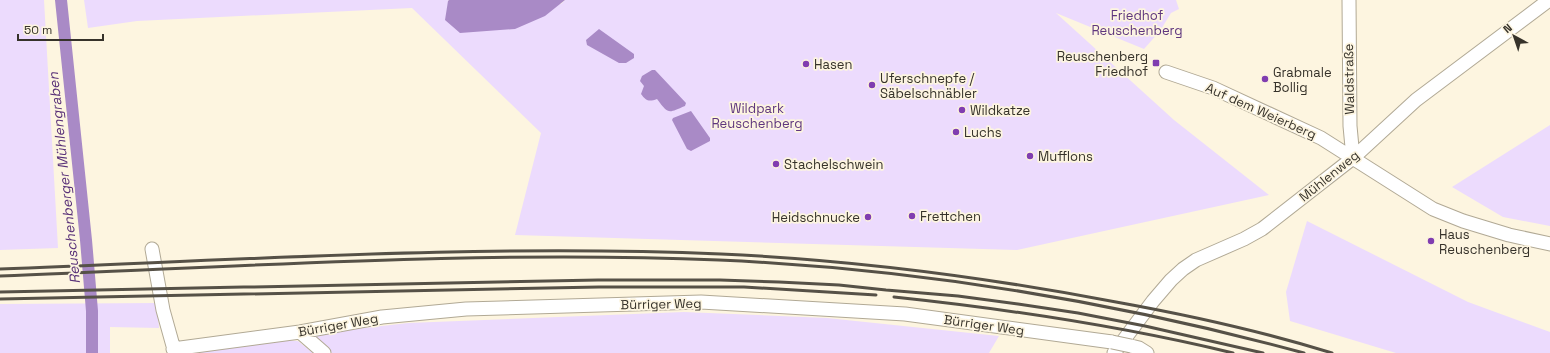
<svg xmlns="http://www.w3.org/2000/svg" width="1550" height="353" font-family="'Space Grotesk',sans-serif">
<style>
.green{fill:#ecdbfd}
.water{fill:#a98ac6}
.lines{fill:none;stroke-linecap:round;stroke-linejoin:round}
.canal{stroke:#a98ac6;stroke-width:12}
.minor-casing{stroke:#b1a995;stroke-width:15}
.minor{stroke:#fff;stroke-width:13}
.rail{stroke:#565147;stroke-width:3}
.minor-bridge-casing{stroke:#b1a995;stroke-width:15;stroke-linecap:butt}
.minor-bridge{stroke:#fff;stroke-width:13}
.poi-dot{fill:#803db0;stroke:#fdf5e0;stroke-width:1.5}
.labels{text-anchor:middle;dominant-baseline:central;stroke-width:3.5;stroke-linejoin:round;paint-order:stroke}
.park-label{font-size:13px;fill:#5f367e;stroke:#fdf5e0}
.poi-label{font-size:13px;fill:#36322a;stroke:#fdf5e0;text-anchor:start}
.street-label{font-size:13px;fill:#36322a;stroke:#fdf5e0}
.water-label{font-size:14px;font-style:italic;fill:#593178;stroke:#fdf5e0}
</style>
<rect width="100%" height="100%" fill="#fdf5e0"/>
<path class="green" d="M0,0H44L58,248L0,250Z
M84,0H449L448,1L561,4L565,0H1176L1179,9L1171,13L1160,31L1144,49L1056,13L1174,120L1269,195L1017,250L515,235L541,133L412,8L137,21L88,28Z
M1550,125V226L1503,217L1452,187Z
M1307,221L1468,302L1550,332V353H1396L1290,321L1286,292Z
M157,303L159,328L110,327V353H0V304Z
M684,312L827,318L999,336L989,353H332L313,336L320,333L408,323Z
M279,340L298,341L313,353H193Z"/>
<path class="water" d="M449,0H565L545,16L515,29L460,33L445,20L448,1Z
M599,29L634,54V58L626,63H619L587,45L586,40Z
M652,70H655L686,103L685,106C668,113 669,115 657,99C649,102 646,101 641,94L644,86L640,81L642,76Z
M691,111L710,138V141L691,151L687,149L672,120L673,118Z"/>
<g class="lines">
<path class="canal" d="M61,0L86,240L92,311V353"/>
<defs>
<path id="minor" d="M1349,0L1350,126L1353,158
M1166,72L1213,88L1321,138L1433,209L1463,221L1509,235L1550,244
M152,249L163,310L175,353
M300,332L324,353
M1131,346L1139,348L1147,353
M173,349L300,332L382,317L466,309L701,302L905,314L1112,342
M1114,353L1153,301L1171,280L1183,269L1196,260L1244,239L1262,229L1353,158L1416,100L1549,0"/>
</defs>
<use href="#minor" class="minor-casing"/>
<use href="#minor" class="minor"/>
<path class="rail" d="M0,269C240,260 481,244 721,254C854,260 985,277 1116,302C1188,315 1261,331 1332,353
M0,276C239,267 479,250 719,260C917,269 1113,301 1304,353
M0,292L598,280H720L779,282L839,285L886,290L958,296L1018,304L1078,313L1145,326L1263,353
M894,297C1008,309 1121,326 1233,353
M0,299L599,287H744L876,295"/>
<defs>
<path id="minor-bridge" d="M1112,342L1131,346"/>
</defs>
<use href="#minor-bridge" class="minor-bridge-casing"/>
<use href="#minor-bridge" class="minor-bridge"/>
</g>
<g class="poi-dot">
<rect x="1152" y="59" width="8" height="8" rx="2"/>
<circle cx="806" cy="64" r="4"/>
<circle cx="1265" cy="79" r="4"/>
<circle cx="872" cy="85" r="4"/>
<circle cx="962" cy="110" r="4"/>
<circle cx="956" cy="132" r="4"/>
<circle cx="1030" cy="156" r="4"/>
<circle cx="776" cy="164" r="4"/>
<circle cx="912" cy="216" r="4"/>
<circle cx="868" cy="217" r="4"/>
<circle cx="1431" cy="241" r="4"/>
</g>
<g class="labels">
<g class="park-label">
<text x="1137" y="15">Friedhof<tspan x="1137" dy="15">Reuschenberg</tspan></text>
<text x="757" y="108">Wildpark<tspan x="757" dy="15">Reuschenberg</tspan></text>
</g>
<g class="poi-label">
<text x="1148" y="56" text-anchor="end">Reuschenberg<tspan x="1148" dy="15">Friedhof</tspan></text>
<text x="814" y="64">Hasen</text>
<text x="1273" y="72">Grabmale<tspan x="1273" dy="15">Bollig</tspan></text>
<text x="880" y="78">Uferschnepfe /<tspan x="880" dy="15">Säbelschnäbler</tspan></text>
<text x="970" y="110">Wildkatze</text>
<text x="964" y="132">Luchs</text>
<text x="1038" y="156">Mufflons</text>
<text x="784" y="164">Stachelschwein</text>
<text x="920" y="216">Frettchen</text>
<text x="860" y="217" text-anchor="end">Heidschnucke</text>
<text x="1439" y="234">Haus<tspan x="1439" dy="15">Reuschenberg</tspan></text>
</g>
<g class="street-label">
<text transform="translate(1349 79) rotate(-91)">Waldstraße</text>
<text transform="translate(1261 111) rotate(24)">Auf dem Weierberg</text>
<text transform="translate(1329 176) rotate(-39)">Mühlenweg</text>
<text transform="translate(661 304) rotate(-1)">Bürriger Weg</text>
<text transform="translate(338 325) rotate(-10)">Bürriger Weg</text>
<text transform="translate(984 325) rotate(8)">Bürriger Weg</text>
</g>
<g class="water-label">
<text transform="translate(64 178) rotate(-96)">Reuschenberger Mühlengraben</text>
</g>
</g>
<g transform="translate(1514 36) rotate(320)" stroke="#fdf5e0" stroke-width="3" paint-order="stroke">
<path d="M0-3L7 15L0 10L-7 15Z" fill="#36322a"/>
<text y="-6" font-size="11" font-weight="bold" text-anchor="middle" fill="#36322a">N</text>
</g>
<path d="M18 34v6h85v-6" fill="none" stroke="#36322a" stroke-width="2"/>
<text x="24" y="34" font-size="12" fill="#36322a" stroke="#fdf5e0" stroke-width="3" paint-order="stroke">50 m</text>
</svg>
